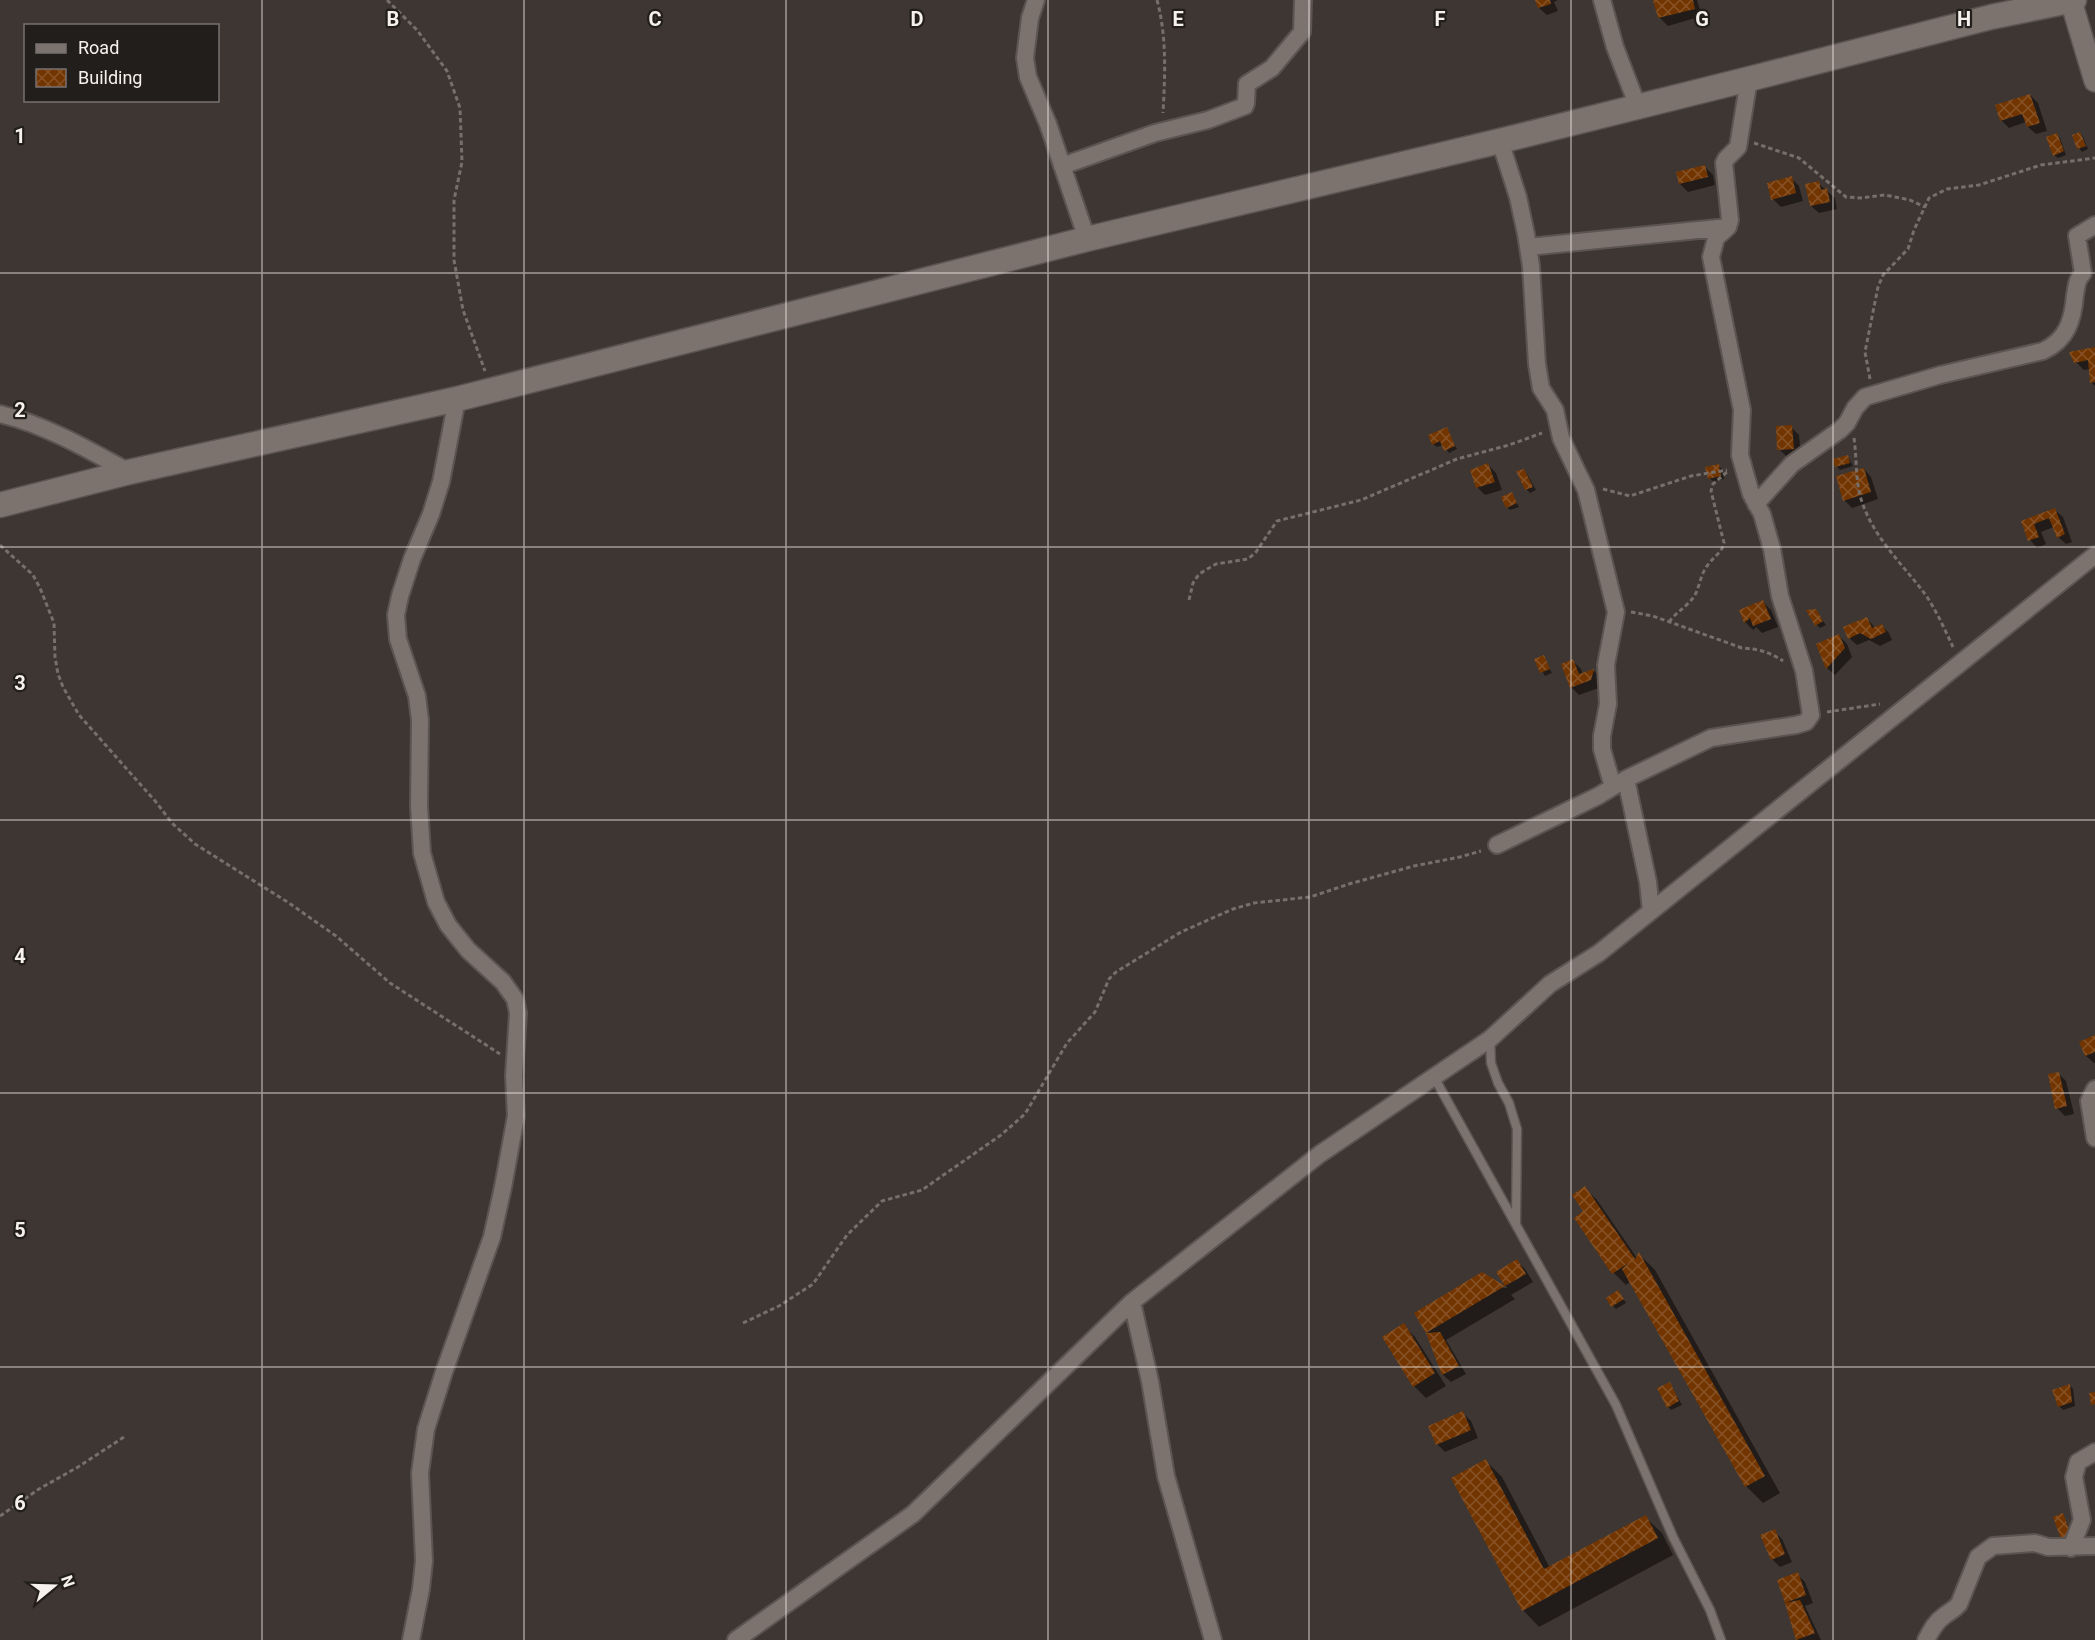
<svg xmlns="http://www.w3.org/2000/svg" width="2095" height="1640" font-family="Roboto,sans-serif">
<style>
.shadow{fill:#0007}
.building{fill:url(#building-cross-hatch)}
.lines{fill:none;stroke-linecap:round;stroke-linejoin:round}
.service-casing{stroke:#5c5450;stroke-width:11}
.minor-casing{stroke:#5c5450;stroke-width:20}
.tertiary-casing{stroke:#5c5450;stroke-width:24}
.secondary-casing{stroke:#5c5450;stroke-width:27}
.path{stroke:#766f6b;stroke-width:3;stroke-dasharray:4.5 3;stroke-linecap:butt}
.service{stroke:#7c726e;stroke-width:8}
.minor{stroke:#7c726e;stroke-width:16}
.tertiary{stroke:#7c726e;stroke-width:21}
.secondary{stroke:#7c726e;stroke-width:24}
.grid{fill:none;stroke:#f7f1ee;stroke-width:1.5;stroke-opacity:0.55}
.grid-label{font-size:20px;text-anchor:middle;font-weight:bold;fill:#f7f1ee;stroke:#221e1c;stroke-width:4.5;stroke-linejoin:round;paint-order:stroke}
</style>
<defs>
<pattern id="building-cross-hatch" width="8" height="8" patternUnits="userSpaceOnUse" patternTransform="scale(1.5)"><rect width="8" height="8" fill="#723500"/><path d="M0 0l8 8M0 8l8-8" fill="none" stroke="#875326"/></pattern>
</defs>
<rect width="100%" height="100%" fill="#3e3632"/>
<path class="shadow" d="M1536,0H1558L1554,2L1558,11L1547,15L1539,8Z
M1659,0H1697L1702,16L1668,26L1660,18L1655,1Z
M2030,95L2038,103L2047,131L2036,134L2028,127L2026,122L2009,128L2001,120Z
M2080,133L2083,137L2088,149L2082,152L2079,148Z
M2056,135L2060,138L2066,155L2058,158L2054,155Z
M1705,167L1713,175L1715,185L1688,192L1680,184Z
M1791,178L1799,186L1803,201L1781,207L1773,199Z
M1818,183L1835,198L1837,209L1819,213L1811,206Z
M2095,349V386L2091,382L2090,369L2084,370L2076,362Z
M1791,427L1799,435L1801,456L1787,457L1779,449Z
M1446,429L1457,449L1449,453L1443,445L1437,447L1433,444Z
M1848,457L1853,466L1840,470L1836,466Z
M1488,465L1496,473L1502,490L1485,495L1478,488L1472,471Z
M1719,466L1722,469L1724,479L1713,481L1709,478Z
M1864,469L1871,477L1878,499L1852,508L1844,500Z
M1523,471L1527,474L1536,490L1530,493L1526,489Z
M1512,494L1519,507L1510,510L1507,507Z
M2055,510L2063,517L2072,542L2066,544L2058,537L2054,527L2041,532L2046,544L2037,548L2030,540L2023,522Z
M1763,602L1771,610L1778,627L1762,633L1756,627L1753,630L1745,622L1741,611Z
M1816,611L1826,625L1820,628L1817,625Z
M1867,618L1875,628L1881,625L1889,633L1892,640L1880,646L1869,640L1857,645L1849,638Z
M1839,636L1847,644L1852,657L1835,675L1827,668L1818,645Z
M1543,657L1552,673L1545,676L1536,660Z
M1573,661L1581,669L1583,675L1594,671L1601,678L1599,688L1579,695L1571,687Z
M2095,1037V1063H2094L2086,1056L2081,1043Z
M2059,1074L2066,1081L2074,1114L2065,1116L2057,1108Z
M1585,1188L1597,1200L1637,1258L1639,1254L1655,1270L1780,1493L1763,1503L1746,1486L1631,1281L1626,1285L1614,1273L1585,1212Z
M1517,1261L1525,1269L1533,1282L1511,1295L1515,1299L1446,1340L1466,1374L1451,1382L1443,1375L1427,1333L1416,1313L1482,1274L1504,1288H1507L1498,1272Z
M1621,1295L1626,1303L1616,1309L1613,1306Z
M1403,1325L1415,1337L1446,1386L1426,1398L1414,1386Z
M1670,1384L1682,1405L1671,1410L1668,1407Z
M2070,1385L2073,1389L2075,1406L2063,1410L2059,1406Z
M1463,1413L1471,1421L1478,1438L1445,1452L1437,1444Z
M1486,1461L1502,1477L1550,1568L1645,1517L1662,1533L1673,1555L1539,1627L1523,1610Z
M1774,1531L1782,1539L1792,1562L1780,1567L1772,1559Z
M1797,1574L1805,1582L1813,1603L1805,1606L1821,1640H1798L1779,1581Z"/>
<path class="building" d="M1535,0H1550L1551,4L1538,8Z
M1653,0H1693L1695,9L1658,18Z
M2030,94L2040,123L2027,127L2022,114L2000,121L1995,105Z
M2080,132L2086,146L2077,149L2072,135Z
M2057,133L2064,151L2053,156L2046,137Z
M1705,165L1708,177L1679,184L1676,172Z
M1792,176L1796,193L1771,200L1767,183Z
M1819,181L1821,190L1827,188L1830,202L1810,206L1805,184Z
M2095,347V382L2090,383L2088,360L2074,363L2069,352Z
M1792,425L1794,449L1777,450L1776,426Z
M1447,427L1455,446L1444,451L1440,441L1432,445L1428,435Z
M1848,455L1850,463L1835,467L1833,459Z
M1488,463L1495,482L1476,488L1470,470Z
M1719,464L1721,476L1708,479L1705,467Z
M1864,468L1871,492L1843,501L1836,476Z
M1524,469L1533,487L1525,490L1516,471Z
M1512,492L1517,503L1506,508L1501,497Z
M2055,508L2065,534L2057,538L2049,518L2034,524L2039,537L2028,541L2021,521Z
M1763,600L1771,619L1753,626L1750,618L1744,623L1739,610Z
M1816,609L1823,621L1815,626L1806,610Z
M1867,617L1872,628L1882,624L1886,632L1871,639L1860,633L1848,639L1843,627Z
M1839,634L1845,648L1826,669L1816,644Z
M1544,655L1550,669L1540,673L1534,659Z
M1573,659L1579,674L1594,669L1591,680L1570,688L1561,664Z
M2095,1035V1052L2085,1056L2079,1042Z
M2059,1072L2067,1106L2055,1109L2048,1074Z
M1585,1186L1635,1259L1639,1252L1765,1476L1745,1487L1622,1269L1630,1262L1612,1274L1574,1218L1583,1211L1572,1195Z
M1517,1259L1526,1274L1505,1286L1496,1272Z
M1482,1272L1505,1286L1426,1333L1440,1332L1459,1366L1442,1375L1426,1333L1414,1313Z
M1618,1290L1624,1299L1611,1307L1606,1298Z
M1404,1323L1435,1373L1413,1387L1382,1337Z
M1670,1382L1679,1401L1667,1408L1657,1388Z
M2070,1384L2072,1402L2058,1407L2052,1390Z
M2095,1392V1404L2091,1405L2089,1393Z
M1463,1411L1471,1430L1436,1445L1428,1426Z
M1486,1459L1544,1569L1646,1515L1658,1538L1522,1611L1451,1478Z
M2063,1513L2072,1538L2062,1542L2053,1517Z
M1775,1529L1785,1554L1771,1560L1760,1535Z
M1798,1572L1806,1595L1785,1603L1777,1580Z
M1800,1600L1815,1633L1796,1640L1785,1603Z"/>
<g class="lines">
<defs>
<path id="service" d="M1490,1039L1491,1063L1498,1083L1509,1103L1517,1129L1516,1222
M1434,1077L1616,1405L1673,1537L1710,1610L1721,1640"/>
<path id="minor" d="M1036,0L1030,18L1025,58L1028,77L1048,124L1087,239
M1602,0L1615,47L1638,107
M1500,141L1518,197L1526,234L1531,266L1537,364L1541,388L1555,410L1561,438L1586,490L1616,612L1606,665L1608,704L1602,736V749L1613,787
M1062,166L1155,133L1208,120L1245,106L1246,103L1247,84L1272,68L1302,32L1303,0
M1528,247L1728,227
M0,414C46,425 87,449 129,472
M1756,504L1792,464L1840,430L1847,423L1855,408L1865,397L1940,375L2043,351C2067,340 2073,320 2075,295C2077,285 2076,281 2083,273L2077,236L2095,225
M1626,779L1648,882L1651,911
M1497,845L1598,796L1626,779L1711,738L1796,725L1806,722L1811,715L1804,671L1780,596L1772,549L1762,514L1751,494L1740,455L1742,410L1711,257L1716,238L1728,227L1730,220L1724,163L1726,159L1738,147L1749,79
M2095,1089L2089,1101L2095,1138
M1132,1302L1150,1381L1166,1476L1213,1640
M2071,1548L2082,1520L2074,1477L2078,1462L2095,1452
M411,1640L421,1589L424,1561L420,1473L426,1429L444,1372L492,1237L503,1187L516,1116L514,1076L518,1013L515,999L503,982L468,950L448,925L436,902L422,853L419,806L420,720L417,696L398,639L396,615L400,596L412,559L431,514L441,482L457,399
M736,1640L913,1514L1132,1302L1320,1154L1490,1039L1550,984L1599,953L2095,555
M1926,1640C1931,1631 1935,1622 1944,1616C1949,1612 1954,1610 1959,1604L1978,1557L1993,1546L2035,1543L2048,1547L2095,1546"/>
<path id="tertiary" d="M2071,1L2095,81"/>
<path id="secondary" d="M0,505L129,472L457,399L1087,239L1500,141L1749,79L1991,17L2074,0"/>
</defs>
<use href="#service" class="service-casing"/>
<use href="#minor" class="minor-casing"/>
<use href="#tertiary" class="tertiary-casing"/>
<use href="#secondary" class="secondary-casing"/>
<path class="path" d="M387,0L417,30L447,71L460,108L462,162L454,200V260L463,310L485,371
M1157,0C1167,37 1165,75 1163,113
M1754,143L1799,158L1846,197L1860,198L1885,195L1910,200L1925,207
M1870,379L1865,352L1878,287L1883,275L1908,249L1914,230L1929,198L1947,189L1979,185L2041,165L2095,158
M1854,438C1857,459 1855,482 1862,502C1874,537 1900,562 1922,590C1935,607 1944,628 1953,647
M1603,489L1630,496L1691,476L1727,470
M0,545L33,575L40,588L54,623L55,657L58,674L63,687L79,715L156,802L172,823L195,844L289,903L336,936L390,983L500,1054
M1189,600L1193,583L1199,574L1216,564L1248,559L1256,552L1277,521L1361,500L1457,459L1509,445L1542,433
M1631,612L1653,616L1742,648C1758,649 1770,652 1783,661
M1669,622C1677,611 1690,605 1696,593C1700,584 1701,574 1707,566C1712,558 1722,553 1724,543L1711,491L1713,484L1727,472
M1827,712L1880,704
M743,1323L779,1306L813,1284L847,1235L882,1201L922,1190L1001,1135L1025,1114L1067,1043L1095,1012L1109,979L1116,972L1181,932L1233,909L1254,903L1310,897L1349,884L1414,866L1460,857L1481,851
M0,1516L39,1489L78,1467L124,1437"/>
<use href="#service" class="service"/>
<use href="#minor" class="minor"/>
<use href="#tertiary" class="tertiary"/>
<use href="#secondary" class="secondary"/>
</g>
<path class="grid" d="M262,0V1640M524,0V1640M786,0V1640M1048,0V1640M1309,0V1640M1571,0V1640M1833,0V1640M0,273H2095M0,547H2095M0,820H2095M0,1093H2095M0,1367H2095"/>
<g class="grid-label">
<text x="393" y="26">B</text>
<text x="655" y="26">C</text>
<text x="917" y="26">D</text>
<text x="1178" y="26">E</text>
<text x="1440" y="26">F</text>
<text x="1702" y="26">G</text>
<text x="1964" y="26">H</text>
<text x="20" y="143">1</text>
<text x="20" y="417">2</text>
<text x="20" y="690">3</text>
<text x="20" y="963">4</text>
<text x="20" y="1237">5</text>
<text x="20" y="1510">6</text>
</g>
<rect x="24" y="24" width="195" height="78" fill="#221e1c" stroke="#777270" stroke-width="1.5"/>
<rect x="36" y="44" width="30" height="9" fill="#7c726e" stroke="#777270" stroke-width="1.5"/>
<text x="78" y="54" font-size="18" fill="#f7f1ee">Road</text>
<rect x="36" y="69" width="30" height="18" fill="url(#building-cross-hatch)" stroke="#777270" stroke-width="1.5"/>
<text x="78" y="84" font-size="18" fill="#f7f1ee">Building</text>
<g transform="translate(54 1586) rotate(71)" stroke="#221e1c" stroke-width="4.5" paint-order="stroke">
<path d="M0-4.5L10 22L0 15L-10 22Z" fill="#f7f1ee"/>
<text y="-9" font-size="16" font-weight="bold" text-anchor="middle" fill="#f7f1ee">N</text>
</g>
</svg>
